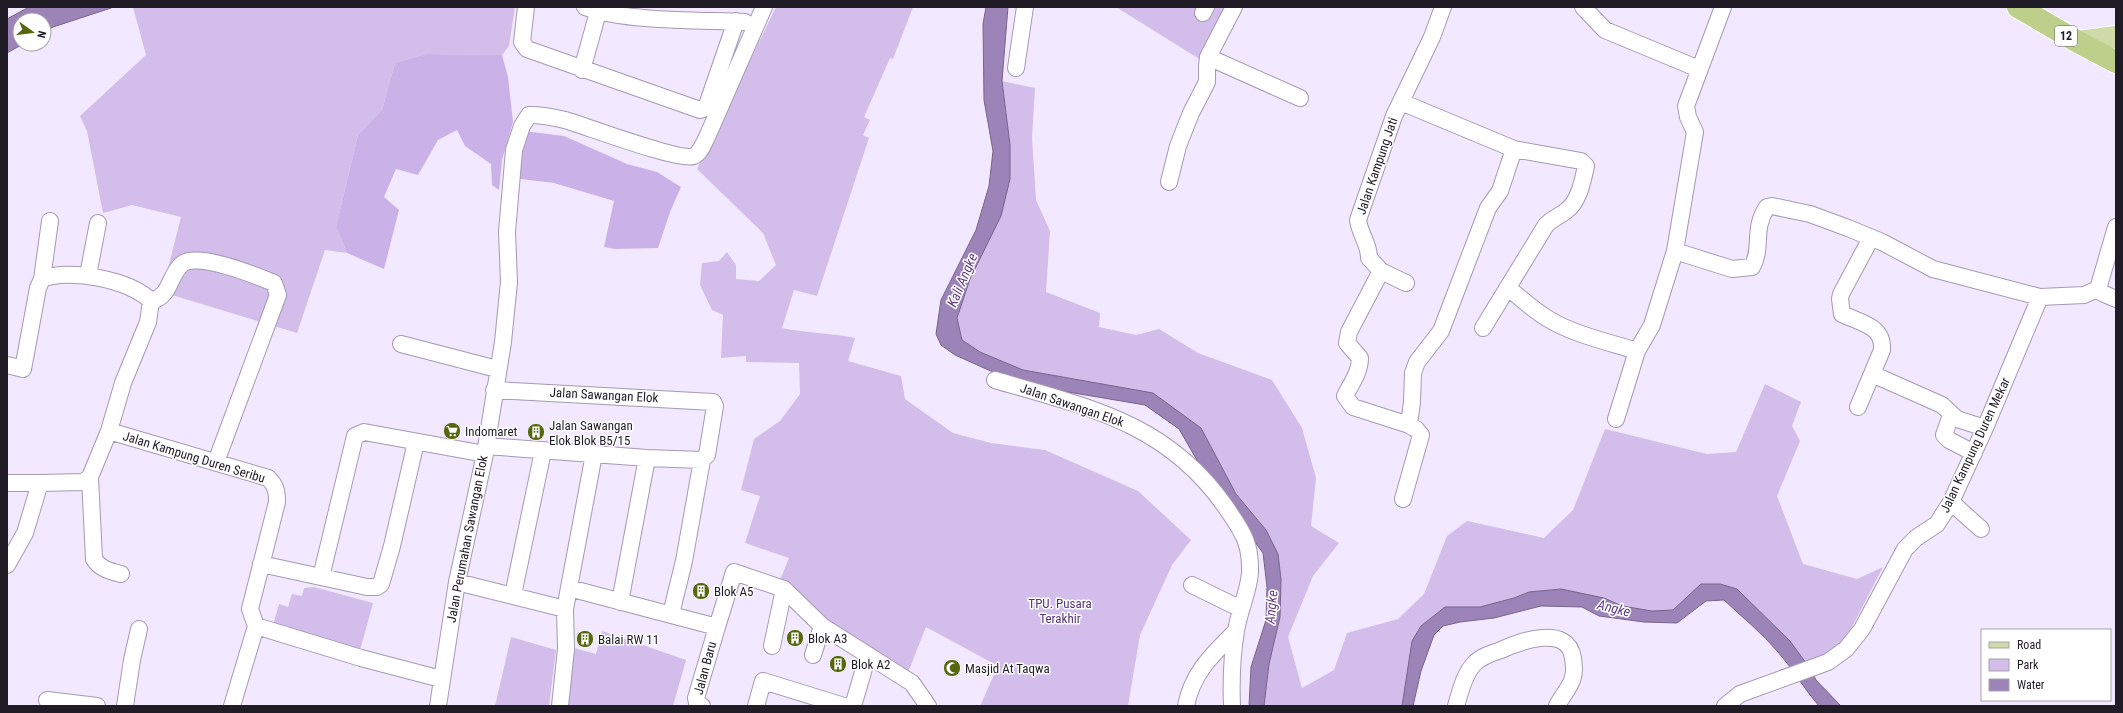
<svg xmlns="http://www.w3.org/2000/svg" width="2123" height="713" font-family="'Roboto Condensed',sans-serif">
<style>
.green{fill:#d2bdeb}
.forest{fill:#cab1e8}
.water{fill:#9c83b8;stroke:#77648c}
.lines{fill:none;stroke-linecap:round;stroke-linejoin:round}
.minor-casing{stroke:#a599b3;stroke-width:18}
.primary-casing{stroke:#fff;stroke-width:24}
.trunk-casing{stroke:#fff;stroke-width:24}
.minor{stroke:#fff;stroke-width:16}
.primary{stroke:#cedba8;stroke-width:22}
.trunk{stroke:#becf8b;stroke-width:22}
.labels{text-anchor:middle;dominant-baseline:central;stroke-width:3;stroke-linejoin:round;paint-order:stroke}
.shield{fill:#fff;stroke:#636067;stroke-width:1}
.shield-label{font-size:12px;font-weight:bold;fill:#201c26}
.street-label{font-size:13px;fill:#201c26;stroke:#fff}
.poi-label{font-size:13px;fill:#201c26;stroke:#fff;text-anchor:start}
.park-label{font-size:13px;fill:#553475;stroke:#fff}
.water-label{font-size:14px;font-style:italic;fill:#613f82;stroke:#fff}
</style>
<rect width="100%" height="100%" fill="#f2e8ff"/>
<path class="green" d="M133,7H515L509,46L502,55L426,54L395,63L382,110L358,135L336,227L347,253L325,250L297,333L162,292L181,217L132,205L103,213L87,131L80,116L146,55Z
M776,7H913L893,59L890,58L864,117L870,120L863,135L869,138L817,296L794,290L782,328C807,333 830,333 855,338L848,361L901,376L905,399L953,433L991,443L1045,450L1138,491L1191,540L1172,565L1140,635L1128,706H980L998,666L926,627L907,675L776,590L789,558L745,543L760,496L741,490L754,439L780,421L800,394L799,363L746,362V356L721,358L723,315L712,310L700,285L702,263L719,261L727,252L736,265V279L759,281L776,265L763,233L697,169Z
M1116,7H1229L1204,62Z
M1002,81L1035,88L1032,138L1036,200L1050,231L1046,292L1100,313L1099,327L1136,335L1159,329L1198,353L1272,380L1302,428L1316,478L1311,526L1339,543L1313,576L1288,637L1302,688L1334,670L1347,633L1398,619L1424,594L1447,536L1467,521L1544,538L1573,510L1605,429L1707,454L1736,452L1765,384L1801,402L1792,426L1800,441L1777,496L1803,564L1857,579L1883,567L1840,650L1811,670L1790,641L1737,589L1701,584L1673,610L1652,611L1622,606L1604,598L1561,589L1529,592L1514,598L1480,607H1445L1421,626L1412,641L1402,706H1264L1269,664L1280,617L1266,530L1236,494L1201,428L1125,388L1023,370L980,352L962,340L957,318L970,279L1001,216L1010,145Z
M314,587L373,603L356,665L269,639L279,604L288,607L292,594L302,596L304,588Z
M602,631L686,660L673,706H573L559,702L570,647L596,654Z
M511,637L556,650L549,706H495Z"/>
<path class="forest" d="M426,54L502,55L508,77L513,122L502,160L499,190L492,185L491,164L465,146L457,130L438,140L418,175L396,169L384,197L399,210L384,269L347,253L336,227L358,135L382,110L395,63Z
M524,131L564,136L627,164L657,172L681,187L670,212L658,248L615,249L604,247L614,201L554,183L513,178Z"/>
<path class="water" d="M29,7H114L53,27L44,32V20H20V44H23L7,53V19Z
M986,7H1008L1002,81L1010,145V179L1001,216L970,279L957,318L962,340L980,352L1023,370L1153,393L1201,428L1236,494L1266,530L1278,554L1281,579L1280,617L1269,664L1264,706H1249L1251,667L1266,620L1267,587L1263,553L1205,474L1179,429L1145,405L1062,391L1037,389L1013,381L955,355L941,345L936,334L941,300L976,230L989,186L993,151L984,100L983,24Z
M1701,584H1720L1737,589L1790,641L1811,670L1816,680L1841,706H1819C1804,689 1793,669 1778,652C1762,633 1742,617 1724,600L1706,601L1677,623L1644,622L1599,616L1582,607L1541,606L1494,618L1460,622L1443,626L1434,635L1421,671L1413,706H1402L1412,641L1421,626L1445,607H1480L1514,598L1529,592L1561,589L1604,598L1622,606L1652,611L1673,610Z"/>
<g class="lines">
<defs>
<path id="minor" d="M526,7L522,42L527,49L700,110L706,108L736,21
M585,7C627,22 699,20 745,22
M1583,7L1605,30L1699,69
M1203,13L1206,7
M1208,57L1300,98
M1016,68L1025,7
M582,70L598,12
M1401,102L1514,149L1500,191L1488,208L1441,331L1417,362L1413,373L1412,402L1409,425
M1169,182L1178,146L1191,113L1207,82V66L1208,57L1234,7
M1675,251L1695,132L1688,117L1686,106L1723,7
M1381,271L1406,283
M88,275L98,223
M42,279L50,221
M1508,288C1522,299 1534,311 1550,320C1576,335 1608,342 1637,351L1652,325L1675,251L1732,269L1752,267C1763,248 1752,229 1767,207L1772,206L1810,214L1848,228L1882,242L1933,269L2040,297
M2098,289L2102,293L2116,299
M151,301C171,296 168,278 181,265C194,250 257,276 274,283L278,295L216,462
M1483,328L1546,225C1552,219 1559,216 1566,211C1579,202 1583,180 1586,166L1581,161L1514,149
M401,344L497,369
M7,365L23,369L38,288L42,279C70,268 131,280 151,301L148,322L123,383L109,431
M1872,374L1942,405L1957,419L1985,428
M995,380C1087,407 1166,422 1225,506C1241,530 1251,541 1250,572C1249,591 1239,611 1236,631C1232,655 1231,681 1232,706
M494,390L713,402L715,406L707,455L702,460
M1858,407L1882,350C1884,326 1861,323 1842,314L1840,299L1841,294L1871,238
M1951,415L1944,435L1949,440L1974,453
M1616,419L1637,351
M486,446L647,458L702,460
M90,477L94,559C100,569 110,571 121,574
M7,483H40
M1403,499L1421,435L1416,429L1409,425L1353,407L1345,396C1351,384 1360,372 1360,358L1347,343L1349,332L1381,271L1369,258C1369,243 1360,235 1358,220L1394,116L1432,37L1443,7
M1951,502L1981,529
M261,564L367,587H377L381,584L392,546L416,442
M7,565L25,533L40,483L83,482L90,477L109,431L268,478C276,485 277,492 277,502L250,609L256,626L232,706
M321,577L355,436L364,432L485,454
M457,582L565,609
M1192,585L1241,609
M569,588L717,627L734,572L784,589L822,626L912,683L928,706
M513,595L543,451
M620,602L647,458
M671,614L684,561L702,460
M256,626L361,658L441,679
M772,646L784,589
M813,655L822,626
M47,700L97,706
M125,706L132,660L139,629
M438,706L457,582L485,454L503,342L509,282L507,232L514,150L522,126L529,115C541,115 553,117 565,120C586,126 680,162 694,156C700,153 704,143 707,137L764,7
M560,706L566,649L565,609L594,454
M702,706L697,703L696,698L717,627
M756,706L763,681L844,706
M853,706L868,655
M1186,706C1192,673 1213,654 1236,631
M1456,706C1460,693 1464,674 1474,664C1480,657 1492,653 1501,650C1521,641 1568,624 1573,658C1574,665 1575,671 1573,677C1571,687 1561,697 1557,706
M1725,706L1740,694L1828,662L1846,649L1862,629L1905,549L1916,538L1937,524L1951,502L1985,428L2040,297L2084,295L2098,289L2116,227"/>
<path id="primary" d="M2078,42L2116,37"/>
<path id="trunk" d="M2018,7L2078,42L2116,62"/>
</defs>
<use href="#minor" class="minor-casing"/>
<use href="#primary" class="primary-casing"/>
<use href="#trunk" class="trunk-casing"/>
<use href="#minor" class="minor"/>
<use href="#primary" class="primary"/>
<use href="#trunk" class="trunk"/>
</g>
<defs>
<symbol id="supermarket-disc" viewBox="-11 -11 22 22"><circle r="9.5" fill="#576710" stroke="#fff"/><path d="M-6-5.5h2.5l.6 2H6L4.5 2H-2.5L-4.4-4H-6ZM-1.5 3.2a1.3 1.3 0 1 0 .1 0ZM3 3.2a1.3 1.3 0 1 0 .1 0Z" fill="#fff"/></symbol>
<symbol id="building-disc" viewBox="-11 -11 22 22"><circle r="9.5" fill="#576710" stroke="#fff"/><path d="M-4-6H4V6H1V3H-1V6H-4ZM-2.5-4.3h1.7v1.8h-1.7ZM.8-4.3h1.7v1.8H.8ZM-2.5-1h1.7V.8h-1.7ZM.8-1h1.7V.8H.8Z" fill="#fff"/></symbol>
<symbol id="mosque-disc" viewBox="-11 -11 22 22"><circle r="9.5" fill="#576710" stroke="#fff"/><path d="M3.5-4.9A6 6 0 1 0 3.5 4.9A5 5 0 1 1 3.5-4.9Z" fill="#fff"/></symbol>
</defs>
<g fill-rule="evenodd">
<use href="#supermarket-disc" x="442" y="421" width="20" height="20"/>
<use href="#building-disc" x="526" y="422" width="20" height="20"/>
<use href="#building-disc" x="691" y="581" width="20" height="20"/>
<use href="#building-disc" x="785" y="628" width="20" height="20"/>
<use href="#building-disc" x="575" y="629" width="20" height="20"/>
<use href="#building-disc" x="828" y="654" width="20" height="20"/>
<use href="#mosque-disc" x="942" y="658" width="20" height="20"/>
</g>
<g class="labels">
<rect class="shield" x="2055" y="26" width="22" height="20" rx="3"/>
<g class="shield-label">
<text x="2066" y="36">12</text>
</g>
<g class="street-label">
<text transform="translate(1377 166) rotate(-71)">Jalan Kampung Jati</text>
<text transform="translate(604 395) rotate(3)">Jalan Sawangan Elok</text>
<text transform="translate(1072 405) rotate(19)">Jalan Sawangan Elok</text>
<text transform="translate(1975 445) rotate(-65)">Jalan Kampung Duren Mekar</text>
<text transform="translate(194 457) rotate(17)">Jalan Kampung Duren Seribu</text>
<text transform="translate(467 539) rotate(-79)">Jalan Perumahan Sawangan Elok</text>
<text transform="translate(705 668) rotate(-75)">Jalan Baru</text>
</g>
<g class="poi-label">
<text x="549" y="425">Jalan Sawangan<tspan x="549" dy="15">Elok Blok B5/15</tspan></text>
<text x="465" y="431">Indomaret</text>
<text x="714" y="591">Blok A5</text>
<text x="808" y="638">Blok A3</text>
<text x="598" y="639">Balai RW 11</text>
<text x="851" y="664">Blok A2</text>
<text x="965" y="668">Masjid At Taqwa</text>
</g>
<g class="park-label">
<text x="1060" y="603">TPU. Pusara<tspan x="1060" dy="15">Terakhir</tspan></text>
</g>
<g class="water-label">
<text transform="translate(962 280) rotate(-67)">Kali Angke</text>
<text transform="translate(1271 607) rotate(-85)">Angke</text>
<text transform="translate(1614 608) rotate(14)">Angke</text>
</g>
</g>
<rect width="2123" height="713" fill="none" stroke="#201c26" stroke-width="16"/>
<rect x="1981" y="629" width="130" height="72" fill="#ffffff" stroke="#a6a4a8"/>
<rect x="1989" y="642" width="20" height="6" fill="#cedba8" stroke="#a6a4a8"/>
<text x="2017" y="649" font-size="12" fill="#201c26">Road</text>
<rect x="1989" y="659" width="20" height="12" fill="#d2bdeb" stroke="#a6a4a8"/>
<text x="2017" y="669" font-size="12" fill="#201c26">Park</text>
<rect x="1989" y="679" width="20" height="12" fill="#9c83b8" stroke="#a6a4a8"/>
<text x="2017" y="689" font-size="12" fill="#201c26">Water</text>
<g transform="translate(32 32) rotate(104)"><circle r="19" fill="#ffffff" stroke="#a6a4a8"/>
<path d="M0-3L7 15L0 10L-7 15Z" fill="#576710"/>
<text y="-6" font-size="11" font-weight="bold" text-anchor="middle" fill="#201c26">N</text>
</g>
</svg>
